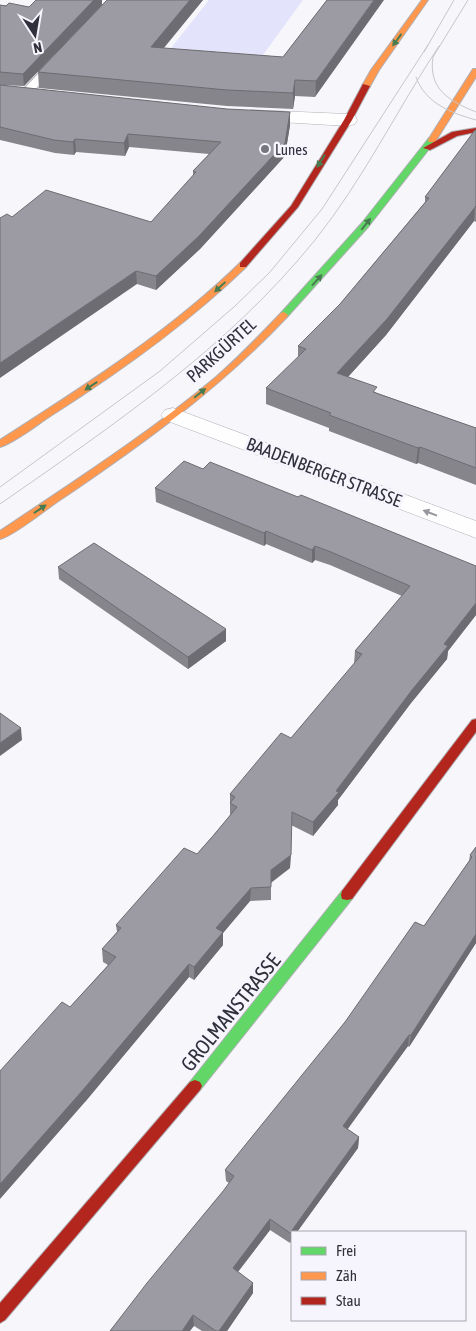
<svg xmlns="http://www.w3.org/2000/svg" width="476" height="1331" font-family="'Asap Condensed',sans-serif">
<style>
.green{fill:#e4e3fc}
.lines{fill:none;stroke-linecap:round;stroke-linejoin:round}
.lane-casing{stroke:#afafb6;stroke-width:2}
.street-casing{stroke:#afafb6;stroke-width:1}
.fast-casing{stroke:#afafb6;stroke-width:2}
.slow-casing{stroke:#afafb6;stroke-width:2}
.jam-casing{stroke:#afafb6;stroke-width:2}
.lane{fill:#fefefe;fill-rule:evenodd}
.street{fill:#fefefe;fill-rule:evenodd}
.fast{fill:#63d668;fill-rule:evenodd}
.slow{fill:#ff974d;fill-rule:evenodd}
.jam{fill:#b3261e;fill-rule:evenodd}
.tram{stroke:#c7c7c9;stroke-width:1}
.wall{fill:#86858c}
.shaded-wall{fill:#6d6c72}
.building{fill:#9c9ba3;stroke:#6d6c72}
.oneway{fill:#477b50}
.oneway2{fill:#97979e}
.poi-dot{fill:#767680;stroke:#f6f5fd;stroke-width:2}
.labels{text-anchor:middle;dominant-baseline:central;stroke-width:5;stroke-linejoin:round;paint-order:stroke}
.far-poi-label{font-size:15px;fill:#30303d;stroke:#f6f5fd;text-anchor:start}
.street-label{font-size:18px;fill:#30303d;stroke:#f6f5fd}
.near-street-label{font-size:21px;fill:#30303d;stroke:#f6f5fd}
</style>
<rect width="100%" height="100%" fill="#f7f7fb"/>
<path class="green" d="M209,0H303L263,55L171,48Z"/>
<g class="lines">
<defs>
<path id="lane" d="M53,61L58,64L57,66L30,95H22L21,93L22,91L49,62Z"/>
<path id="street" d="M252,110L348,114L355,116L357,120L355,124L348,126L245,120L243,116L245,112Z
M173,408L476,521V538L165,420L161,415L165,410Z"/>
<path id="fast" d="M429,138L436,140L368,227L287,317H281V313L362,223Z
M347,890L352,891L353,895L352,899L200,1090L195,1092L190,1090L188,1086L190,1082L342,891Z"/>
<path id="slow" d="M422,0H428L379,70L369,88H363L362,86L371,70Z
M473,69H476V77L435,142H429L428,140Z
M243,262L246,263V267C187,324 121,371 52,415C38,424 14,443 0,447V440C84,386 168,333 240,263Z
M284,312L288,315L287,317C218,390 140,446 57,502C44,511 13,536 0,539V531C73,482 148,434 216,377C239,357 260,335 281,313Z"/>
<path id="jam" d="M363,84L370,86L352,120L298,207L246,267H240V263L291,206L344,120Z
M476,128V132L457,136L430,150L423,148L452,132Z
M476,719V732L352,899L347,900L342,899L341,895L342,891L472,720Z
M195,1080L200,1082L202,1086L200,1090L5,1320L0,1323V1303L190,1082Z"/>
</defs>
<use href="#lane" class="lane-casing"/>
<use href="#street" class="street-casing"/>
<use href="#fast" class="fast-casing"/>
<use href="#slow" class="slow-casing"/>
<use href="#jam" class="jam-casing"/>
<use href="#lane" class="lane"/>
<use href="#street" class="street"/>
<use href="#fast" class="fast"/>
<use href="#slow" class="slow"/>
<use href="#jam" class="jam"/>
<path class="tram" d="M468,0L433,57C428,89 449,101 476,112
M424,52L454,0
M416,77C425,103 451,113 476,120
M0,487L160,371L235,306L270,272L322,209L428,45
M0,504C112,426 228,348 315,240C363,180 397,110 439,46"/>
</g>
<path class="wall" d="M94,0H102V5L24,86L0,85V5L29,7Z
M107,0H203L164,48L283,57L327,0L315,97L295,96L293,109L227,106L39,88L38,72Z
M0,85L227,109L290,112V125L285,156L200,249L156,290L137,284L12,217L151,222L193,176V171L209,154L129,147L125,156L76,152L74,155L55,153L0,140Z
M476,130V222L474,221L386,335L348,377L377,393L476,428V485L418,463L416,464L329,431V428L266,404V388L298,358V346L340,304L425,202V197Z
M203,469L476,566V615L448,651L447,659L411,703L338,800V805L313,836L291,825L290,868L271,883V900L250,901L223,933V945L194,980L189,977L85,1102L70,1007L108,965L103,962L102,949L117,932L116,925L197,854L230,816V794L291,738L354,664L355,651L402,596L330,565L315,560L312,563L266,544L264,546L156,502L155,488Z
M58,567L226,641L188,669L59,579Z
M476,847V943L409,1047L408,1046L347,1129L359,1137L358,1148L297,1232H292L290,1243L270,1230L238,1272L253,1283V1293L227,1331H202L194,1326L110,1331L224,1190L229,1183L226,1181L225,1170L424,926L469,861L470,855Z"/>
<path class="shaded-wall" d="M94,0H102V5L24,86L23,74Z
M190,0H203L151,63V47Z
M374,0H384L315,97L316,81Z
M295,80V96L293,109V93Z
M290,112V125L285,156L200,249L156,290V276Z
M128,134L129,147L125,156L124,143Z
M75,139L76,152L74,155L73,142Z
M475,206L474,221L386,335L337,389V373Z
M136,271L137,284L0,378V363Z
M420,447L418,463L416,464L418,448Z
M266,531V544L264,546V533Z
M315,546V560L312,563V550Z
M476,603V615L448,651L447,659L411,703L338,800V805L313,836V822L336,791L444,644Z
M226,629V641L188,669V657Z
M21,728L22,740L0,756V743Z
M291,855L290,868L270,883L271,870Z
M251,888L250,901L223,933V945L194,980V967L216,928Z
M476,934V943L409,1047L411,1035Z
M189,964V977L85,1102L0,1199V1184Z
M409,1035L408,1046L342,1137L343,1126Z
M359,1137L358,1148L297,1232H292V1239L290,1243V1233Z
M270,1219V1230L233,1278V1268Z
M253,1283V1293L227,1331H219Z
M193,1315L194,1326L190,1331H182Z"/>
<path class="building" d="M36,0H94L23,74L0,72V5L6,6L9,3L29,7Z
M107,0H190L151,47L283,57L327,0H374L316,81L295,80L293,93L227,90L38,72Z
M0,85L227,109L290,112L285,143L199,236L156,276L136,271L0,363V218L7,214L12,217L46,190L151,222L196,172L193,171L221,142L128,134L124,143L75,139L73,142L54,140L0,127Z
M475,130H476V206L387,319L337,373L377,387L373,392L476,428V468L420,447L418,448L329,415L331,413L266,388L306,349L298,346L340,304L429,198L425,197Z
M184,461L203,469L210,462L298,497L301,495L476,566V603L444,644L448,646L412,690L336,791L339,792L313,822L292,812L291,855L271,870V887L251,888L216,928L223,932L194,967L189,964L83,1090L0,1184V1071L62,1002L70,1007L116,957L102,949L121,928L116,925L184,848L197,854L213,836L237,807L230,803L235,797L230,794L281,733L291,738L362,654L355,651L410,586L331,552L315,546L312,550L266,531L264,533L155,488Z
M94,543L226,629L188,657L58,567Z
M0,713L21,728L0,743Z
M476,847V934L411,1035H409L343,1126L359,1137L290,1233L270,1219L233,1268L253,1283L219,1331H216L193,1315L182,1331H110L147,1283L224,1190L234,1176L225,1170L345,1022L415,922L424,926L472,857L470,855Z"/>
<defs><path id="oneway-solid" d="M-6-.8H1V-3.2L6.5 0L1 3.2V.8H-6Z" transform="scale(1.25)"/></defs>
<g class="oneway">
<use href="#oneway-solid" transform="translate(397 40) rotate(126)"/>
<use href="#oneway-solid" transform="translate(321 161) rotate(122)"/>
<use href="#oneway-solid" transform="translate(366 224) rotate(-51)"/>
<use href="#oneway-solid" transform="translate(317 280) rotate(-48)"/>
<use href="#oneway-solid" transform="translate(220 287) rotate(137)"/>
<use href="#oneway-solid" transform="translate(91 386) rotate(147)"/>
<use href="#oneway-solid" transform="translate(200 393) rotate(-39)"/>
<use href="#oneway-solid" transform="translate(40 509) rotate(-34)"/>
</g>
<use class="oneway2" href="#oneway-solid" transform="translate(430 513) rotate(-159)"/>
<circle class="poi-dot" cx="265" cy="149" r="5"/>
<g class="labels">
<g class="far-poi-label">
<text x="275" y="149">Lunes</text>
</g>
<g class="street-label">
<text transform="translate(221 350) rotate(-42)">PARKGÜRTEL</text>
<text transform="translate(324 472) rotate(21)">BAADENBERGER STRASSE</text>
</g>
<g class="near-street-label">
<text transform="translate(230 1012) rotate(-51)">GROLMANSTRASSE</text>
</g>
</g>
<rect x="291" y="1231" width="175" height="90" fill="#f6f5fd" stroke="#a7a6b0"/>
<rect x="301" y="1247" width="25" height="8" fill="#63d668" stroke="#a7a6b0"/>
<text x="336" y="1256" font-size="15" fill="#30303d">Frei</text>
<rect x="301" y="1272" width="25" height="8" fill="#ff974d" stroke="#a7a6b0"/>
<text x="336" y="1281" font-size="15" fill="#30303d">Zäh</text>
<rect x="301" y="1297" width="25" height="8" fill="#b3261e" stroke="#a7a6b0"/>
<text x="336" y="1306" font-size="15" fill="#30303d">Stau</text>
<g transform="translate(35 35) rotate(168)" stroke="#f6f5fd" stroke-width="4" paint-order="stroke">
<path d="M0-4L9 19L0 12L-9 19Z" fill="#30303d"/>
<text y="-8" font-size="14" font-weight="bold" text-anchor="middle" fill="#30303d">N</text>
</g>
</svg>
